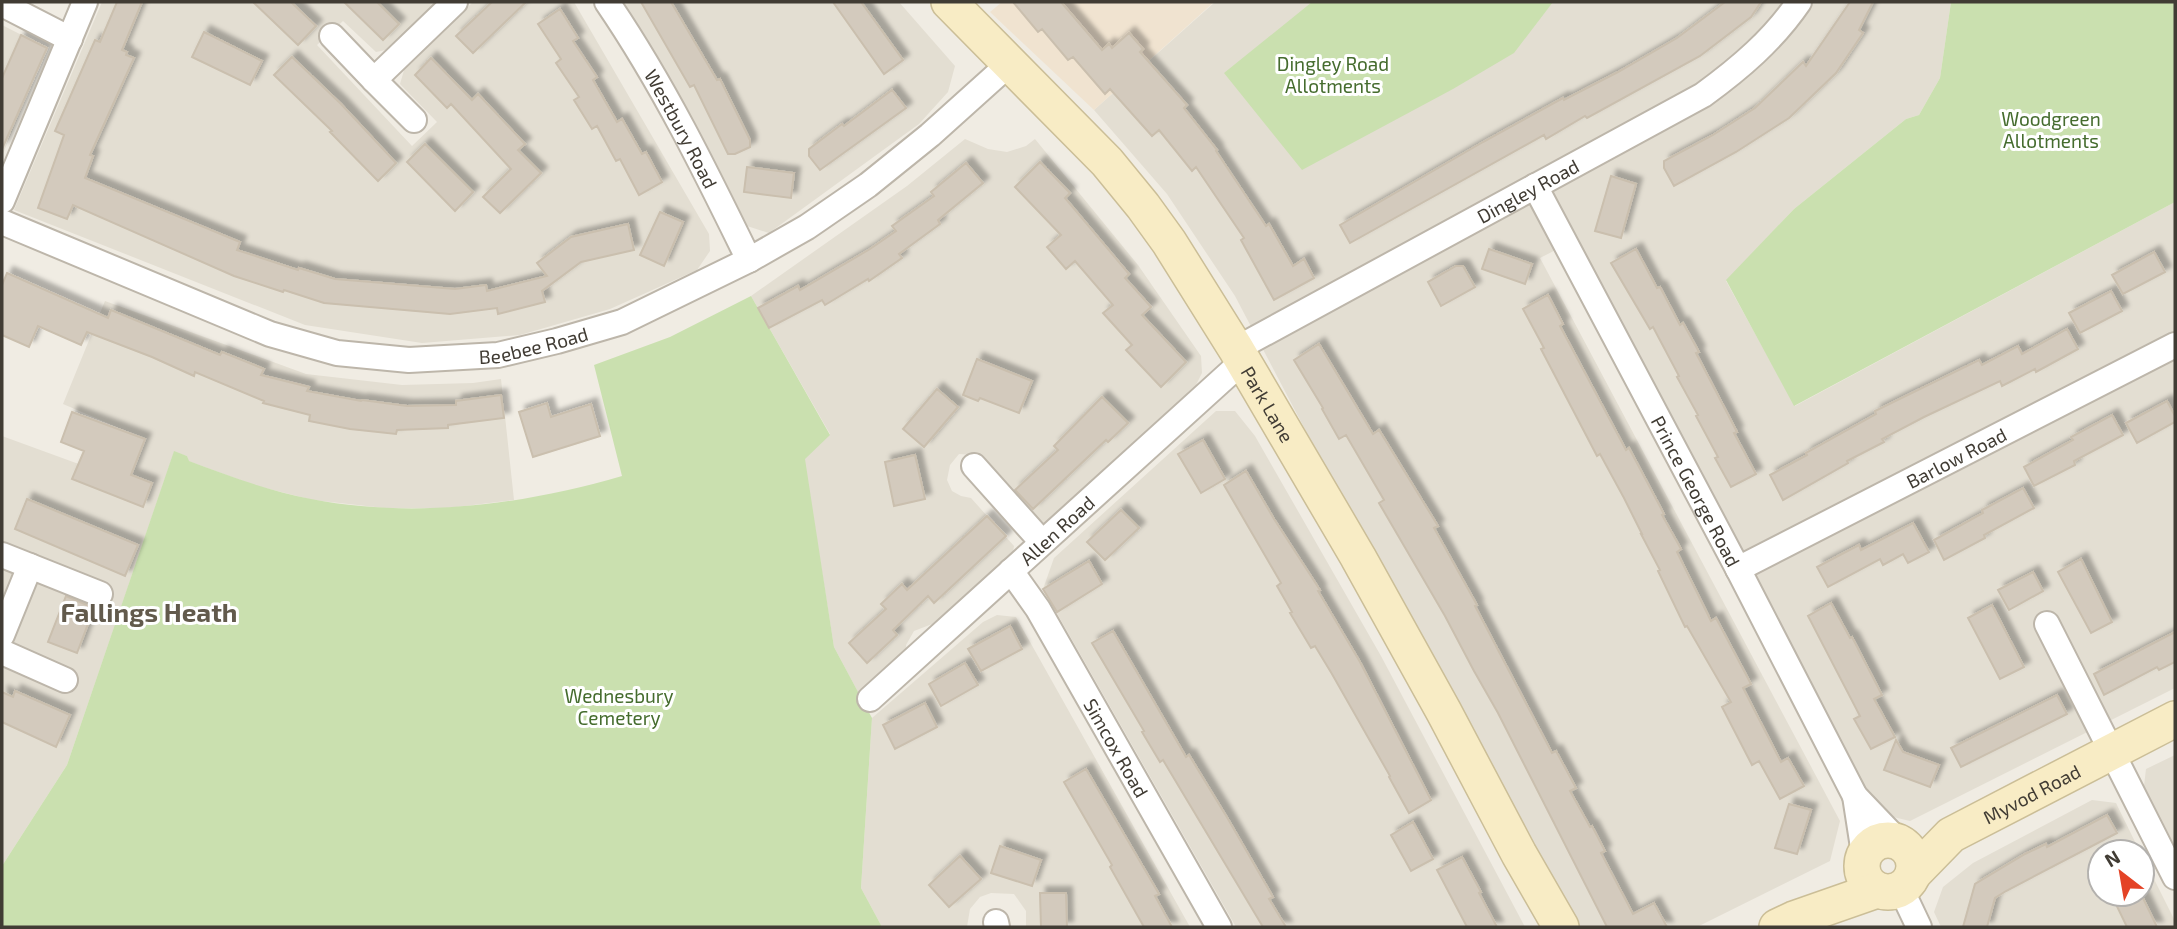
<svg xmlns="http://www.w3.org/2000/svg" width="2177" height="929" font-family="'Exo 2',sans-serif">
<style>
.residential{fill:#e3ded2}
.commercial{fill:#f0e3d0}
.green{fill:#cae0af}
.building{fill:#d3cabd;stroke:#cabfae;stroke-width:2;filter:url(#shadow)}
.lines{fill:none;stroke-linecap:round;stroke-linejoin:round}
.street-casing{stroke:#bdb6aa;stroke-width:28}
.secondary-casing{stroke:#cbbe97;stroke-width:38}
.street{stroke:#fff;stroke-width:24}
.secondary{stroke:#f8ecc5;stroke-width:35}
.labels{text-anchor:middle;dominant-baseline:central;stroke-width:6;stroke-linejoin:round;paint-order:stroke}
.park-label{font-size:19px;fill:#456c2e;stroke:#fff}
.street-label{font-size:19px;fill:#413c34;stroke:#fff}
.district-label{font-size:26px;font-weight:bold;fill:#625a4c;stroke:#fff}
</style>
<defs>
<filter id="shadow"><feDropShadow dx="6" dy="-6" stdDeviation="2" flood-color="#0004"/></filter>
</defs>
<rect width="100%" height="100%" fill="#f0ece3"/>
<path class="residential" d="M102,2H444L396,48L376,52L343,21L317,45L412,146L437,122L400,84L405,67L473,2H574L709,234L710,251L697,270L610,309L520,335L422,343L305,325L14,210Z
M616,2H899L955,66L948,92L919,124L769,233L747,226L655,57Z
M1215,2H1951L1940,78L1919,115L1906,119L1794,209L1726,281L1795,406L2175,202V688L1910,821L1885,815L1860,782L1573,241L1540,258L1840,821L1830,861L1697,927H1576L1360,534L1235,296L1167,194L1094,110Z
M2,25L47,48L2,156Z
M965,139L988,149L1007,152L1026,146L1035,139L1138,265L1201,356L1202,373L1193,391L1044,530L974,455L959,454L950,465L947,480L952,491L961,496L971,498L1014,546L1012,558L940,621L914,631L906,645L907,652L858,692L834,647L804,459L830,434L751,296L907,186Z
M105,301L306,374L402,385L473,383L501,379L514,500L448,508H384L313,500L257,486L188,461L187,456L174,452L67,765L2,866V436L128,482L145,439L63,404Z
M1216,411H1235L1255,436L1381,656L1525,927H1236L1043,589L1054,558Z
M997,615L1016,617L1190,927H1026V911L1014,894L991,893L980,897L970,909L967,927H882L861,888L872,718L983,622Z
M2175,755V847L2144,786L2146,769Z
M2092,800L2116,803L2140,852H2100V894H2142V855L2175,921V927H1941L1934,912L1943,887L1973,863Z"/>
<path class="commercial" d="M1002,2H1214L1094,110L990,12Z"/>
<path class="green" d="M1312,2H1553L1514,53L1453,89L1302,170L1224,73Z
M1951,2H2175V202L1794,406L1726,280L1794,209L1906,119L1919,115L1940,78Z
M751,296L830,435L805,459L834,647L872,718L861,888L882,927H2V866L67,765L174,451L187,456L189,461C229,476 269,491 311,499C413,519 523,505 622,476L594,365L670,337Z"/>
<path class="building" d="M117,2H142L122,50L127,52L126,55L134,58L90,155L93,156L85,178L240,242L237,250L298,270L299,268L335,279L455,289L486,285L487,291L547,276L537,263L571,237L628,224L634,250L581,262L542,291L545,302L498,314L497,308L450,314L324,303L284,290L283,292L234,276L73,205L67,219L38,208L64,135L55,131L95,40L100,42Z
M253,2H291L316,26L298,45Z
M344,2H377L399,24L383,40Z
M492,2H526L473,53L456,36Z
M641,2H671L717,80L720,79L750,140V147L735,154H728L694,85L690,87Z
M833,2H861L903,60L884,74Z
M1013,2H1061L1102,50L1109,44L1112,48L1129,33L1143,49L1140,52L1187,105L1184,108L1217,150L1216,151L1266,226L1269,224L1293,266L1304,259L1314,278L1274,300L1241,240L1244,238L1196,167L1192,171L1159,130L1152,136L1110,89L1105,94L1073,57L1068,60L1042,29L1038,32Z
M1725,2H1761L1751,17L1700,56L1587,118L1585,116L1546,139L1544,135L1350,243L1340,225L1483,142L1563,98L1564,100L1618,72L1677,38Z
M1850,2H1873L1859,30L1863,33L1836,73L1789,118L1736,152L1674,186L1664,168V161L1713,135L1755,108L1803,62L1806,66Z
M560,9L578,38L573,41L597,77L593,80L617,122L622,119L642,154L646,152L662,182L639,195L620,159L616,161L597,126L592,129L574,100L579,97L556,63L561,59L538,24Z
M204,32L262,61L250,85L192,57Z
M21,35L47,48L2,149V78Z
M292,57L341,104L396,163L378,181L330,132L332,131L274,75Z
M431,58L472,100L478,94L525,144L518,150L541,173L500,213L483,197L511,169L451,104L447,108L415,75Z
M892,90L906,108L820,170L809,156V149L842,124L844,126Z
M425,144L473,192L455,211L407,162Z
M1040,162L1070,193L1065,198L1129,274L1125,278L1151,307L1142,315L1186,362L1161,387L1126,350L1132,345L1103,313L1113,305L1075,261L1066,269L1047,247L1061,235L1015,187Z
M966,163L983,183L938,220L940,224L899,254L902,258L869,281L868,279L825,305L822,300L769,328L758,308L798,286L800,290L870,249L896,231L892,226L934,196L931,192Z
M747,167L794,173L791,198L744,192Z
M1611,176L1636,184L1621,238L1595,231Z
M660,212L683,222L664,266L640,255Z
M1489,249L1532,264L1525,284L1482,269Z
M1636,249L1657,288L1660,287L1680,325L1683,323L1699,352L1696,353L1737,432L1734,433L1756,474L1731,487L1715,458L1718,457L1696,416L1698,415L1677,377L1679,376L1653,327L1650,329L1611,263Z
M2154,252L2165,272L2123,294L2112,275Z
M1456,266H1463L1475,287L1441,306L1428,282Z
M7,273L108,318L111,310L220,355L222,352L264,369L261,375L309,387L307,391L361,401L362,400L407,406L456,405V401L501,395L504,418L448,425V428L397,430L396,434L350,429L309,421L310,415L263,403L264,401L195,372L194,376L152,357L87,332L81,345L38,326L29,347L2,335V285Z
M2111,291L2122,311L2080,333L2069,313Z
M1548,295L1563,324L1560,326L1601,403L1626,450L1629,448L1664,514L1662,515L1681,549L1677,552L1711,621L1716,618L1751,684L1743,688L1781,762L1788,758L1804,786L1780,799L1759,761L1752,765L1722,707L1731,702L1687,626L1685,627L1658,571L1660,570L1641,534H1642L1624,498L1600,454L1597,456L1541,349L1544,348L1523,309Z
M2067,329L2078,349L2036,372L2035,369L2002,386L2000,381L1924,417L1882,439L1884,442L1847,461L1848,463L1783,500L1770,475L1807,455L1806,453L1876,414L1875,411L1979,360L1982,365L2018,346L2022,354Z
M1319,344L1373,434L1379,430L1438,526L1434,528L1477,605L1475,606L1552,753L1556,751L1576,788L1570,791L1590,827L1592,826L1605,851L1601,853L1633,914L1654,903L1667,927H1607L1498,713L1474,671L1445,616L1379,503L1384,500L1346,435L1339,439L1322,409L1323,408L1294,360Z
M977,359L1032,381L1019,413L980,398L978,401L963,395Z
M937,389L958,407L924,447L903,429Z
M1102,397L1128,423L1108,442L1106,440L1033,509L1015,490L1058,450L1054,446Z
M2167,401L2175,416V422L2137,443L2126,423Z
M547,403L551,417L591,404L600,436L533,457L519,412Z
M72,412L145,439L131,475L152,483L143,507L72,479L84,451L61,442Z
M2112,415L2123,435L2074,461L2075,465L2034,486L2024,467L2073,440L2071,437Z
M1203,440L1225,479L1201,493L1178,454Z
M915,455L925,499L894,506L885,462Z
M1246,471L1274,519L1320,590L1318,591L1360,662L1431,800L1409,813L1389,777L1390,776L1332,674L1315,646L1311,648L1290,613L1292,612L1277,586L1281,583L1224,485Z
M2023,488L2034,508L1984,535L1985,538L1944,560L1934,540L1983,513L1982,510Z
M27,499L138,545L125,576L15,529Z
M1121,510L1139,528L1105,560L1087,542Z
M987,516L1006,536L934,603L928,596L893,630L897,635L867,663L849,643L886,609L881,604L902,584L907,590Z
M1913,523L1929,552L1908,563L1903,554L1883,565L1880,559L1828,587L1817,567L1859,545L1861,550Z
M2081,559L2112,622L2091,633L2058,572Z
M1089,561L1102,584L1057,612L1043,589Z
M2033,572L2043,591L2009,610L1998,590Z
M66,596L94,608L77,653L48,642Z
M1831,603L1850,638L1852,637L1882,695L1874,699L1895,737L1871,749L1854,719L1860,716L1808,616Z
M1992,605L2024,667L2000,679L1968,618Z
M1010,626L1022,649L981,671L968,649Z
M1113,631L1186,757L1189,755L1228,819L1273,897L1269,899L1286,927H1263L1163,760L1160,762L1142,732L1144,731L1092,643Z
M2175,632V662L2159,670L2157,667L2104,695L2094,674Z
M965,663L978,685L941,706L929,684Z
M15,691L70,715L56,747L2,722V692L13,697Z
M2057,695L2067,714L1961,767L1951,748Z
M925,703L937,727L895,749L883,725Z
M1896,740L1903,752L1939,765L1930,787L1884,770Z
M1086,769L1159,894L1155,896L1172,927H1144L1110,867L1112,865L1064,782Z
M1789,804L1811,810L1797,854L1775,848Z
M2107,815L2117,833L2006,891L1995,898L1987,927H1963L1975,884L2025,854L2046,844L2047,847Z
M1413,822L1433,859L1411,871L1391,835Z
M1000,846L1041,860L1032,886L991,873Z
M960,856L981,879L949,907L929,885Z
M1462,857L1481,892L1479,893L1497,927H1467L1437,870Z
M1040,893H1066L1067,927H1041Z
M2111,894H2141L2157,927H2127Z"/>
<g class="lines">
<defs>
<g id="street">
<path id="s1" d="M607,2C663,84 706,172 749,260"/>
<path d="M2,4L70,39"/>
<path d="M332,36L374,80L455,2"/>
<path d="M374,80L414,120"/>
<path id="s2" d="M1535,186L1738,569L1855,796L1898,841"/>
<path d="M2,201L85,2"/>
<path id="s3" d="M2,222L270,334L337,353L409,360L498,355L557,341L622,322L749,260L807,227L868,185L930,135L1009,64"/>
<path id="s4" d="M1236,349L1703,95C1740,68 1773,40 1799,2"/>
<path d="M974,466L1042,542"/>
<path d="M2,555L100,594"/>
<path id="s5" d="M1738,569L2175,345"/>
<path id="s6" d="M1011,571L1038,609L1219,927"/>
<path d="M2047,624L2175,877"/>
<path d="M2,635L30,566"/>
<path d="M2,652L65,680"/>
<path id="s7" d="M870,699L1243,361"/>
<path d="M1855,796L1864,854"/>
<path d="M1901,889L1919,927"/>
<path d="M996,922L997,927"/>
</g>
<g id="secondary">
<path id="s8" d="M949,2L1107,162L1143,206L1169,242L1236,349L1358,557L1444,712L1519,854L1561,927"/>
<circle cx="1888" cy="866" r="26"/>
<path id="s9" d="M1913,874L1951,835L2175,719"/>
<path d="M1777,927L1794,919L1877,890"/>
</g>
</defs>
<use href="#street" class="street-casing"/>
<use href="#secondary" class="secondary-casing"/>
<use href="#street" class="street"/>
<use href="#secondary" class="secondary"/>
</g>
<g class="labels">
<g class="park-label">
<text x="1333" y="63">Dingley Road<tspan x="1333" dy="22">Allotments</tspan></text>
<text x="2051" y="118">Woodgreen<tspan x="2051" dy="22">Allotments</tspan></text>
<text x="619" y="695">Wednesbury<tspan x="619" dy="22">Cemetery</tspan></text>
</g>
<g class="street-label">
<text stroke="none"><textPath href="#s1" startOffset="147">Westbury Road</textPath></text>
<text stroke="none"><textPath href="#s4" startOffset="332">Dingley Road</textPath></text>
<text stroke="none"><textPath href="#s3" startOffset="558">Beebee Road</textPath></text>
<text stroke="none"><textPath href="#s8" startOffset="516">Park Lane</textPath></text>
<text stroke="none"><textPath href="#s5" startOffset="245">Barlow Road</textPath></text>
<text stroke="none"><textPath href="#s2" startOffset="345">Prince George Road</textPath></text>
<text stroke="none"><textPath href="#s7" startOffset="252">Allen Road</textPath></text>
<text stroke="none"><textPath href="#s6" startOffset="206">Simcox Road</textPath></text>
<text stroke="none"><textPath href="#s9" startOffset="145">Myvod Road</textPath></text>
</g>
<g class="district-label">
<text x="149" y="611">Fallings Heath</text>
</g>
</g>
<rect width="2177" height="929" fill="none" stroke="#413c34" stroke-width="7"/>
<g transform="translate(2121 873) rotate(329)"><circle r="33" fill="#ffffff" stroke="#b3b1ae" stroke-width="2"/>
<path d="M0-5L12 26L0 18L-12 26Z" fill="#e44326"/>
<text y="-10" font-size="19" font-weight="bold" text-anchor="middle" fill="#413c34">N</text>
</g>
</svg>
